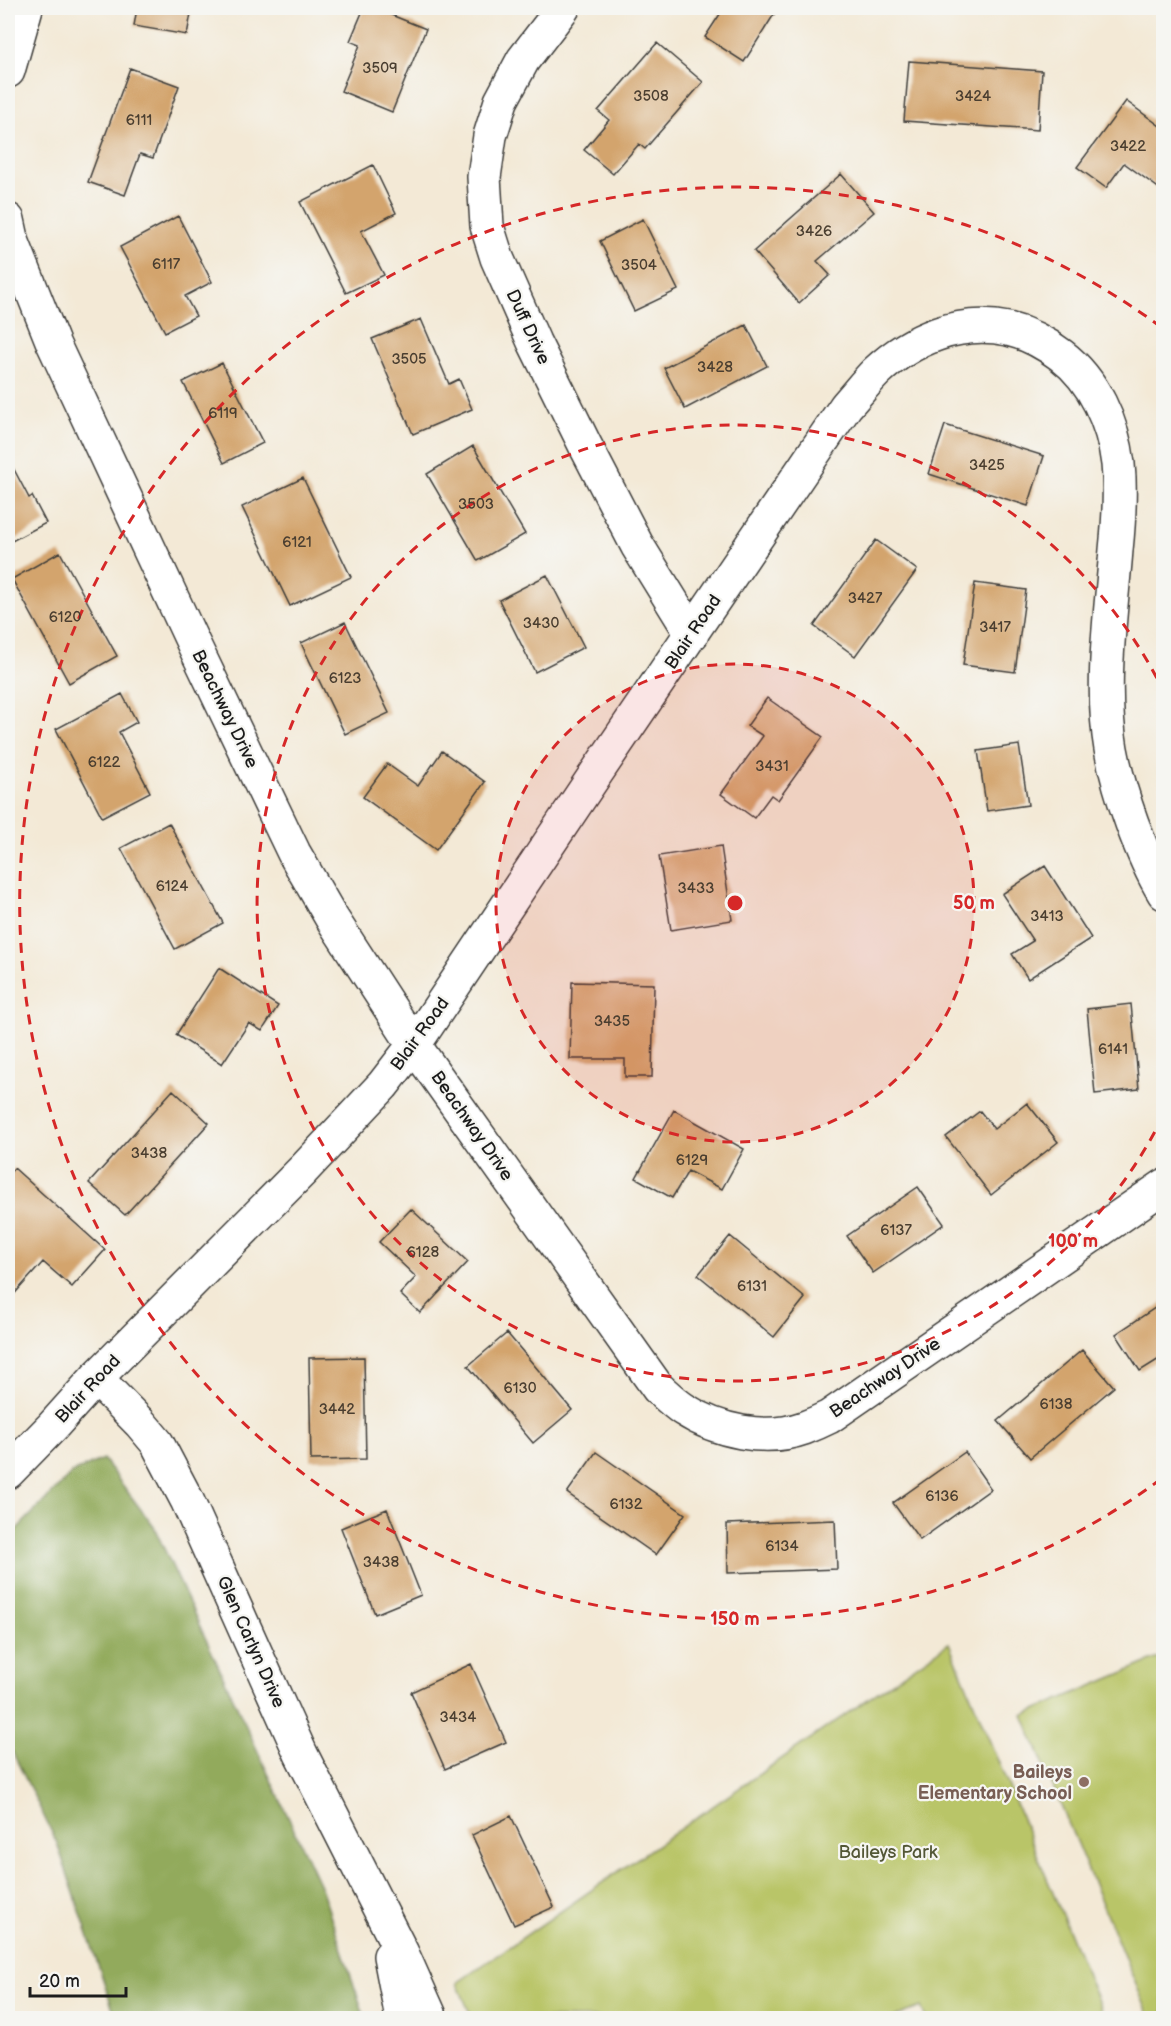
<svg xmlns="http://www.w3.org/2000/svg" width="1171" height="2026" font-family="'Balsamiq Sans',sans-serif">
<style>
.green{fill:#b9c567;stroke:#6a7042;stroke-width:1.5}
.forest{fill:#92aa5c;stroke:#57633c;stroke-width:1.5}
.building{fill:#d3a46d}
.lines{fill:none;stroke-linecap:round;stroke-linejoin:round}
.street-casing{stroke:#3c3b38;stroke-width:36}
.secondary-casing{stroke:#3c3b38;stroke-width:36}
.street{stroke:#fff;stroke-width:33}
.secondary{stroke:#fff;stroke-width:33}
.ring{fill:none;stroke:#d62828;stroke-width:3;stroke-dasharray:10 8}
.education-dot{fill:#8d6e63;stroke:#f6f6f2;stroke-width:2}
.labels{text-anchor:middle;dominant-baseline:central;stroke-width:4.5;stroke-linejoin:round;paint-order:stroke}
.number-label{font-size:15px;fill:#4a3e30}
.street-label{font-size:18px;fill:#1c1c1c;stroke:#f6f6f2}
.education-label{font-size:18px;font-weight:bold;fill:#785e54;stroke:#f6f6f2;text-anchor:end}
.park-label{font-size:18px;fill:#535736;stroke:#f6f6f2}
.centre{fill:#d62828;stroke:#f6f6f2;stroke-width:3}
.ring-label{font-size:18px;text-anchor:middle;font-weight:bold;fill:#d62828;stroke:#f6f6f2;stroke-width:4.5;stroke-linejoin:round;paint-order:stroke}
</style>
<rect width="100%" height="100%" fill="#f6f6f2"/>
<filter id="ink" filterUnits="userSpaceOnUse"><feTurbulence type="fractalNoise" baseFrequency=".0167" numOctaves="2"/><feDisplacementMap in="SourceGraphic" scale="12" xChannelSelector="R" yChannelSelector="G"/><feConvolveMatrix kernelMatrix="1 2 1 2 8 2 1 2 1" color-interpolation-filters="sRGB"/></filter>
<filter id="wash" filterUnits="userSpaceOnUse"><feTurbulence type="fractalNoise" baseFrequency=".008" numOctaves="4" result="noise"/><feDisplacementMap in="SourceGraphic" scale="24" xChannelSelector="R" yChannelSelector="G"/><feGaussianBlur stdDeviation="1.35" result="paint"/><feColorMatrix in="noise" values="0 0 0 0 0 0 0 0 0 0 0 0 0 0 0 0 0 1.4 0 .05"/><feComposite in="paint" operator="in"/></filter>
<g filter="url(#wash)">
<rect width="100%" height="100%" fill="#f3e9d6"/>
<path class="green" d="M949,1643L1105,2018H926L921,2007L892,2018H472L457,1983Z
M1163,1656L1164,2018H1150L1023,1715Z"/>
<path class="forest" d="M103,1459L154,1527L322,1890L365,2018H116L57,1843L8,1743V1538L72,1473Z"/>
<g id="blocks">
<path class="building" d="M137,8H192L187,35L134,26Z
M364,8H374L426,29L392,112L341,91L360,45L350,41Z
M724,8H778L744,62L705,37Z
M657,43L703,82L645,149L639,144L613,174L584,150L609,120L598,111Z
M909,61L1042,71L1038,130L904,121Z
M130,68L179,86L153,158L140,154L125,195L88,182Z
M1126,101L1164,129V192L1124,163L1106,188L1077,167Z
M373,165L396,213L361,231L384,275L346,293L300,202Z
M841,174L874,212L817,261L830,275L799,303L754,251Z
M178,216L212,282L185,296L196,316L165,332L120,247Z
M643,219L678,290L634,311L600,241Z
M421,319L449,384L459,379L472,409L413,434L372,339Z
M746,325L767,366L685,409L664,368Z
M222,363L263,443L224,463L183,382Z
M945,425L1044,456L1028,506L929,474Z
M473,446L525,534L478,561L427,474Z
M8,458L29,498L32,496L46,523L8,543Z
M303,478L351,577L290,606L242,507Z
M876,540L917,570L855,656L814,626Z
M60,552L117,656L69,683L12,579Z
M547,575L584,647L535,672L499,600Z
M975,583L1026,590L1015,672L963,665Z
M345,622L389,713L345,734L301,643Z
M122,694L137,722L119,732L150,792L102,817L56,729Z
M767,698L823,737L778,800L771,795L754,818L721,794L763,736L747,726Z
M1019,745L1028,805L987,811L978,751Z
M442,751L485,782L436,850L363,797L387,764L418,786Z
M169,823L223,923L175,949L121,848Z
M721,846L732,920L671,930L659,856Z
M1045,866L1091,938L1028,979L1012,954L1033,941L1002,894Z
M219,968L278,1006L262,1031L249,1023L222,1064L176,1035Z
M572,982L654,984L652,1077H625V1059H570Z
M1131,1004L1139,1089L1095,1094L1087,1009Z
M173,1090L209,1123L125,1215L89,1183Z
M1027,1103L1058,1142L991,1195L946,1137L980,1111L994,1129Z
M674,1110L744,1149L722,1189L688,1171L672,1198L636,1178Z
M14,1168L105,1250L72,1287L43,1262L8,1301V1175Z
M918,1187L944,1224L873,1273L847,1236Z
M411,1209L468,1262L420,1313L400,1294L416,1277L379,1242Z
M730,1236L805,1298L774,1337L698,1275Z
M1164,1302V1356L1140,1371L1116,1334Z
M507,1333L572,1410L533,1443L468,1366Z
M1082,1350L1114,1387L1030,1458L998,1421Z
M364,1357L366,1459L311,1460L309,1358Z
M596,1452L685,1514L656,1555L567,1493Z
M965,1452L991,1489L920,1540L893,1503Z
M387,1509L421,1595L375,1614L341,1528Z
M835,1520L837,1569L728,1573L727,1524Z
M471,1664L506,1742L445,1769L411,1692Z
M511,1816L554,1907L514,1925L472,1835Z"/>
</g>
</g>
<g filter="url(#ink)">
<use href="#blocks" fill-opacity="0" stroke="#3c3b38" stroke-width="1.5"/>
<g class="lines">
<defs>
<path id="street" d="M563,8L523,60L501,101L490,136L484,177L487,226L497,258L534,342L585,445L637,545L692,634
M8,71L26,8
M8,220L13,243L53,343L195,647L294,853L331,917L414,1045L597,772L846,406C856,395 866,382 876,372C912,338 960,319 1008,329C1029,334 1044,342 1061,355C1094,380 1113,423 1118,464C1121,493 1119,521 1116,550C1111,614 1100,685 1111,749C1119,792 1141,855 1164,893"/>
<path id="secondary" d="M96,1378L141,1424L157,1443L187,1500L301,1754L402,1953L431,2018
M8,1472L52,1427L96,1378L303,1170L383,1085L414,1045L658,1388C666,1395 674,1403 683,1409C717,1431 765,1442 804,1428C812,1425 821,1421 829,1417L1164,1186
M390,1956L402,2018"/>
</defs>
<use href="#street" class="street-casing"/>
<use href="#secondary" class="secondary-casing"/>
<use href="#street" class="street"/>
<use href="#secondary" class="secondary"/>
</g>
</g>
<circle cx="735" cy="903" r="239" fill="#d62828" fill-opacity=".12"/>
<g class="ring">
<circle cx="735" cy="903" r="239"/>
<path d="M1163 1116A478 478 0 1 1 1163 690"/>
<path d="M1161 1479A716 716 0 1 1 1161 327"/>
</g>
<circle class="education-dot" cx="1084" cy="1782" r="6"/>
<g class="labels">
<g class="number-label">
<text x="380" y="68">3509</text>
<text x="651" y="96">3508</text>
<text x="973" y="96">3424</text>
<text x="139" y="120">6111</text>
<text x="1128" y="146">3422</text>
<text x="814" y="231">3426</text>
<text x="166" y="264">6117</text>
<text x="639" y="265">3504</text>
<text x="409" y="359">3505</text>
<text x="715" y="367">3428</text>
<text x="223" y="413">6119</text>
<text x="987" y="465">3425</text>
<text x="476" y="504">3503</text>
<text x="297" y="542">6121</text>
<text x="865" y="598">3427</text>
<text x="65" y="617">6120</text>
<text x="541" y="623">3430</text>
<text x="995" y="627">3417</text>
<text x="345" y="678">6123</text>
<text x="104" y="762">6122</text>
<text x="772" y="766">3431</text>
<text x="172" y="886">6124</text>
<text x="696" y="888">3433</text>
<text x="1047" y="916">3413</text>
<text x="612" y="1021">3435</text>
<text x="1113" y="1049">6141</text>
<text x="149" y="1153">3438</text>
<text x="692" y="1160">6129</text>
<text x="896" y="1230">6137</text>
<text x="423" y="1252">6128</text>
<text x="752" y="1286">6131</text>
<text x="520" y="1388">6130</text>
<text x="1056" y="1404">6138</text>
<text x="337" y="1409">3442</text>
<text x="942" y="1496">6136</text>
<text x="626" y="1504">6132</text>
<text x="782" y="1546">6134</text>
<text x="381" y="1562">3438</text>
<text x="458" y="1717">3434</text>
</g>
<g class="street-label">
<text transform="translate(528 327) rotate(65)">Duff Drive</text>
<text transform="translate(693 632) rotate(-56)">Blair Road</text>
<text transform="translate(225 709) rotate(64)">Beachway Drive</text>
<text transform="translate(420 1034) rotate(-54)">Blair Road</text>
<text transform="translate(472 1126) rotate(55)">Beachway Drive</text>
<text transform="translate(885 1378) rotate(-34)">Beachway Drive</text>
<text transform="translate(88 1389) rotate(-47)">Blair Road</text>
<text transform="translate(251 1642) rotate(66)">Glen Carlyn Drive</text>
</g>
<g class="education-label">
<text x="1072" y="1772">Baileys<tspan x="1072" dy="21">Elementary School</tspan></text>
</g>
<g class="park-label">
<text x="888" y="1852">Baileys Park</text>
</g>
</g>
<circle cx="735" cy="903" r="9" class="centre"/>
<g class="ring-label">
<text x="974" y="909">50 m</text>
<text x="1073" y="1247">100 m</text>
<text x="735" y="1625">150 m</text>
</g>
<rect width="1171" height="2026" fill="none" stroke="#f6f6f2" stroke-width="30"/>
<path d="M30 1987v9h96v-9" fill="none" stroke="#1c1c1c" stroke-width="3"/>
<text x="39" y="1987" font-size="18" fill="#1c1c1c" stroke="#f6f6f2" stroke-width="4.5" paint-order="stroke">20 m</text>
</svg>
